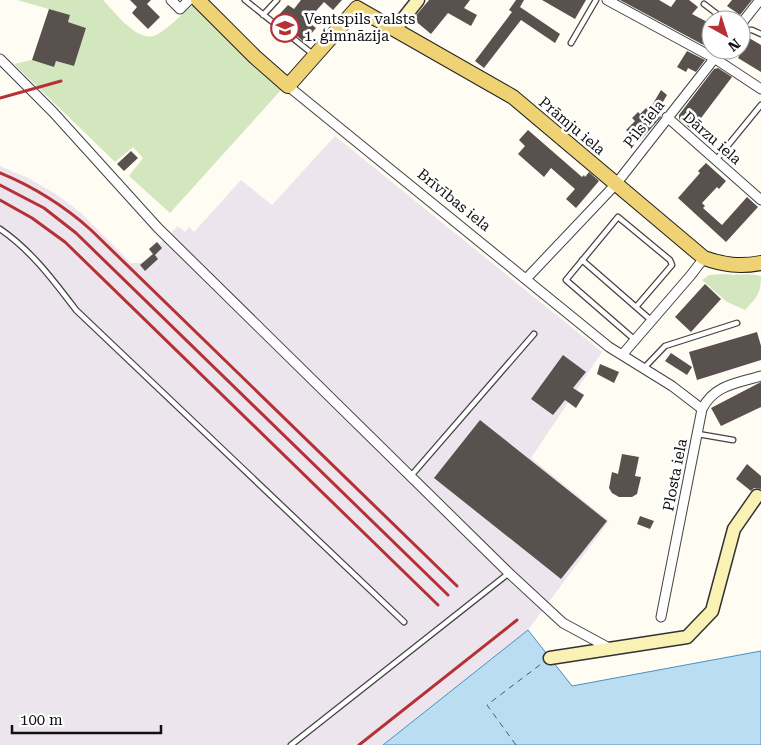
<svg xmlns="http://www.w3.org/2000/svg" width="761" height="745" font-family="'Roboto Serif',serif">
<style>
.industrial{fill:#ede5ed}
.green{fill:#d3e7bf}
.water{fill:#bbddf2;stroke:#4890c4}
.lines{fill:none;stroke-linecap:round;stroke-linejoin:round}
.ferry{stroke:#216399;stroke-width:1;stroke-dasharray:6 5;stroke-linecap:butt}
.building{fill:#58514d}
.lane-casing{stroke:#434343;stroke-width:7}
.street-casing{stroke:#434343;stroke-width:11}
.secondary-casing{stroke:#323232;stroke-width:15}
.primary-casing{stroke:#212121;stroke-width:16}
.lane{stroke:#fff;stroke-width:4.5}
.street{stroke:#fff;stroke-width:9}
.secondary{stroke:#f9f2b4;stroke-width:12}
.primary{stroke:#eed273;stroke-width:14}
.rail{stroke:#b63135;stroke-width:3}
.labels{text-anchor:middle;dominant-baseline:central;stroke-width:5;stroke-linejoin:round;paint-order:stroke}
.poi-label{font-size:15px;fill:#101010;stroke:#fff;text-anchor:start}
.street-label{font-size:15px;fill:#101010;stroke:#fff}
</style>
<rect width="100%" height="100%" fill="#fefcf3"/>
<path class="industrial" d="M335,136L602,352L531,458L609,521L528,630L383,745H0V166L28,178L56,194L81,213L131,263H142L152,254L149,249L157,242L159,244L178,226L185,232L189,227L194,232L241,180L272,205Z"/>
<path class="green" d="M17,0H103C114,11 138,44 156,35C167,30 183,13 193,5L281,90L170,213L129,176L143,158L133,147L115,162L14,64L32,60L54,67L56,61L74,66L86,28L68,22L70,15Z
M723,274C736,276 749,273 761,276C761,294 757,297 745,310L727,302L702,280L709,275Z"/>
<path class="water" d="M528,630L572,686L761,651V745H383Z"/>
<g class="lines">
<path class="ferry" d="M516,745L487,705L545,661"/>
</g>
<path class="building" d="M130,0H151L147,4L160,17L148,29L132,13L137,7Z
M301,0H342L333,10L324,2L307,21L316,28L304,42L276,18L288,5L294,9Z
M429,0H470L464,8L477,15L471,26L448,13L431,34L413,19Z
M516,0H524L520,7L560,34L555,43L521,20L484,68L475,61L512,12L509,10Z
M542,0H586L575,19Z
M620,0H659L671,7L676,0H689L698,7L692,14L711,24V49Z
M732,0H752L740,15L727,6Z
M49,9L70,15L68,22L86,28L74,66L56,61L54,67L32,60Z
M749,38L761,45V72L738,58Z
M687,51L705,60L696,72L688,68L686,72L677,67Z
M718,68L732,77L692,130L679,119V115L714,69Z
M661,90L667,95L657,112L661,117L639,142L626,130L635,121L632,118L638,112L640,114L649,105L651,107Z
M528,130L582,177L584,175L585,177L589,172L599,181L576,208L566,199L575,189L551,168L544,177L518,154L525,146L519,140Z
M131,151L138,158L124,171L117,164Z
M706,163L726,181L719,189L717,187L702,203L705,206L703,208L722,225L747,197L758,207L726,242L678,198L700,173L698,171Z
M157,242L162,248L155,255L158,259L145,271L140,265L153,254L149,249Z
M705,284L721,299L691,332L675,317Z
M757,332L761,346V360L697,380L689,352Z
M671,353L692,367L687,375L665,361Z
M563,355L586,372L573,388L584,395L576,408L565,400L553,415L531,399Z
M600,364L619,372L614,383L597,374Z
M761,382V407L721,426L711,408Z
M480,420L607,521L561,579L434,478Z
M622,454L639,457L635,476L641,477L637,494L632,497H619L612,493L609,488L612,472L618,474Z
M747,464L761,476V489L754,488L751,491L736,479Z
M640,516L654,521L650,529L637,524Z"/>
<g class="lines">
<defs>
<path id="lane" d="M245,0L314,55
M704,4L725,20
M263,15L277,0
M741,30H752L761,34
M571,43L596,0
M716,160L761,105
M0,229C31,250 54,281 76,310L404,622
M582,260L652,321
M635,340L566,280L618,217L670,260L672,265L636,307
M644,368L665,346L737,323
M698,434L733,440
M410,477L534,334
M291,745L509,573"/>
<path id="street" d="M171,0L180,9L189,0
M607,0L714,58L761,89
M741,24L760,0
M0,59L53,112L158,228L509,573L563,623L611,649
M288,86L609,347L672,386L702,409
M667,117L761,200
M526,279L616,184L721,50
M622,355L691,275L704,258
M661,617L702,409C714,385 737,383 761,376"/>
<path id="secondary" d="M395,29L418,0
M550,658L687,637L712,611L734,529L757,496"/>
<path id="primary" d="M198,0L255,57L288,86L357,8L513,97L704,258C724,265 740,267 761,263"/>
</defs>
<use href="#lane" class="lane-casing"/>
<use href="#street" class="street-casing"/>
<use href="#secondary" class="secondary-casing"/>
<use href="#primary" class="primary-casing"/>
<use href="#lane" class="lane"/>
<use href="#street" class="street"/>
<use href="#secondary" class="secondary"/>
<use href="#primary" class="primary"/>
<path class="rail" d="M0,98L61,81
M0,173C34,187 63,205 91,230L457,586
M0,185L44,208L76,233L448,595
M0,200L32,218L65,242L438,605
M359,745L517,620"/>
</g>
<defs>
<symbol id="school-ring" viewBox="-11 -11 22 22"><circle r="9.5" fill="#fff" stroke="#b63135" stroke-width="1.5"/><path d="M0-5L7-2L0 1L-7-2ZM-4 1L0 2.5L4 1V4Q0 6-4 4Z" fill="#b63135"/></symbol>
</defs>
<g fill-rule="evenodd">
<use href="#school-ring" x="269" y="12" width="32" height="32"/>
</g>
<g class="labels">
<g class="poi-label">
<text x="304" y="19">Ventspils valsts<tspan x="304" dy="17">1. ģimnāzija</tspan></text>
</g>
<g class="street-label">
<text transform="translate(644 124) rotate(-52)">Pils iela</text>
<text transform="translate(572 126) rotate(40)">Prāmju iela</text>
<text transform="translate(712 138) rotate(41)">Dārzu iela</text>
<text transform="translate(454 200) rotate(39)">Brīvības iela</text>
<text transform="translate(675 475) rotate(-79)">Plosta iela</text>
</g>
</g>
<g transform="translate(726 35) rotate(141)"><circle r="24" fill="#ffffff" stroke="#9f9f9f"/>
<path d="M0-4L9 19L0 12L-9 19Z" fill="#b63135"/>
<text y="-8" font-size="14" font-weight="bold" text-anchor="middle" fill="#101010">N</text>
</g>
<path d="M12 725v8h149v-8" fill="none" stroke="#101010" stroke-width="2.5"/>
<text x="20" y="725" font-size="15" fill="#101010" stroke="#ffffff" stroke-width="4" paint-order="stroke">100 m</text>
</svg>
